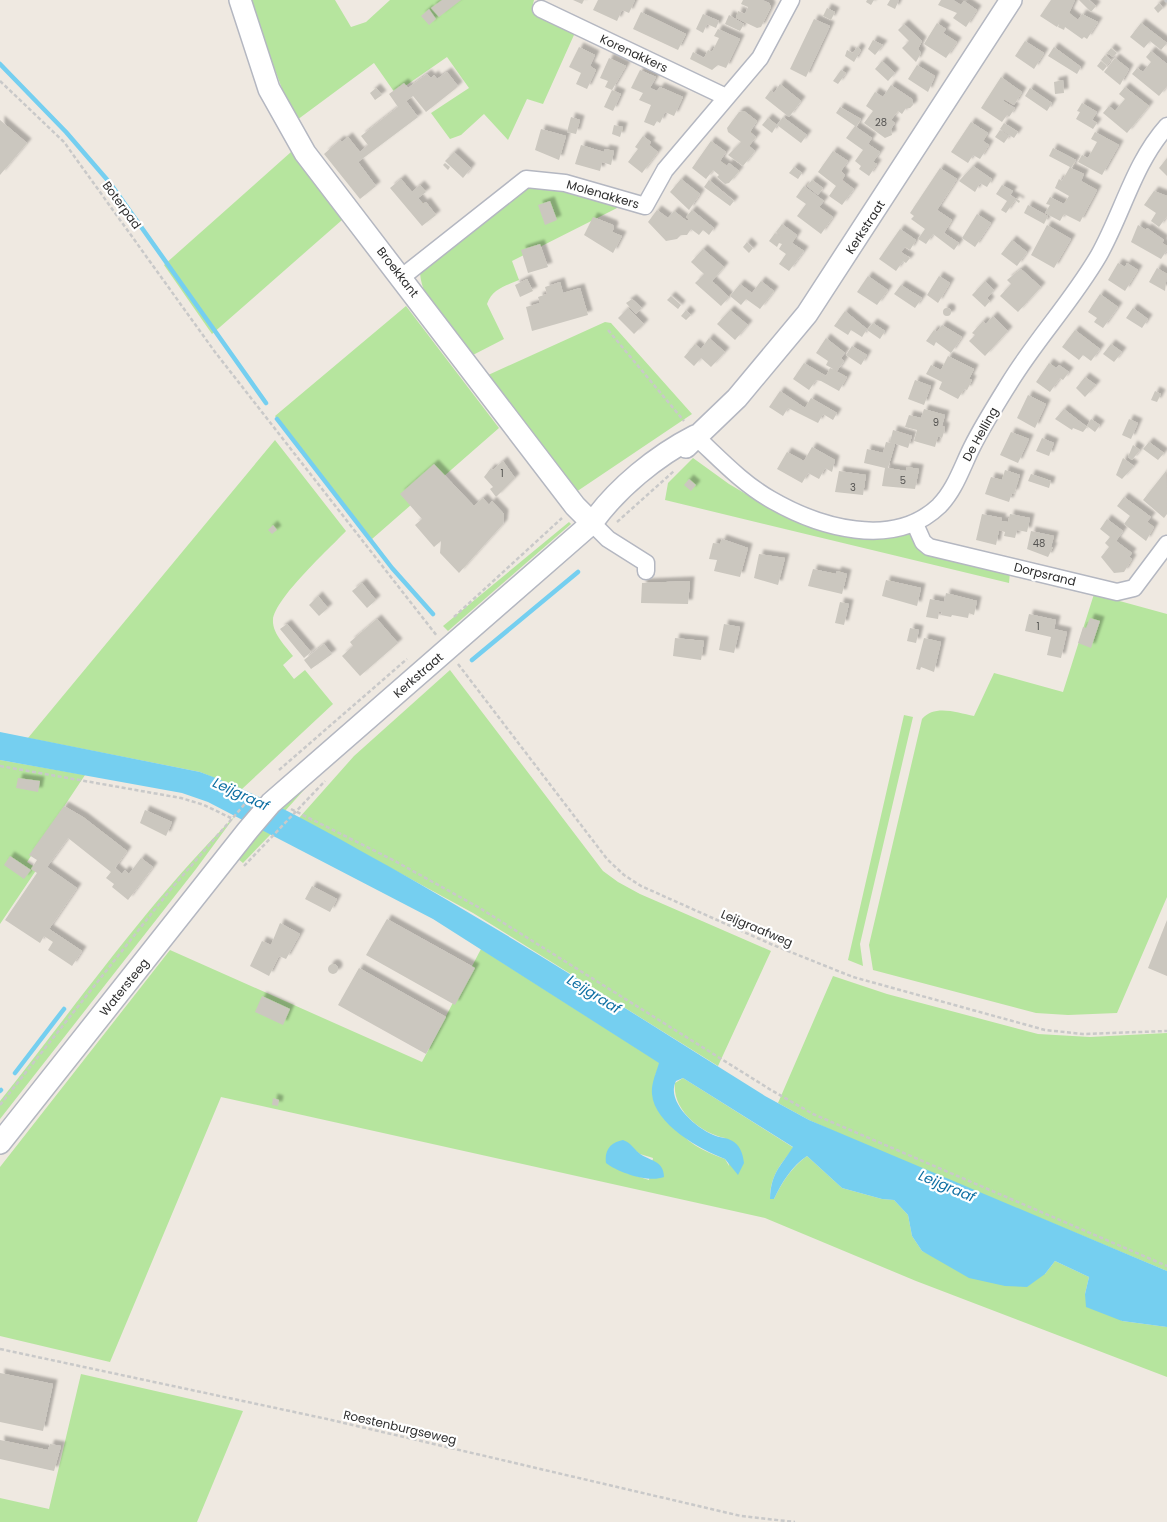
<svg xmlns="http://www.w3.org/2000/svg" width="1167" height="1522" font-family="Poppins,sans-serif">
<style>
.green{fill:#b6e59e;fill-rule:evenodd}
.water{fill:#75cff0}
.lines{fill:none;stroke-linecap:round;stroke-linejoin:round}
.stream{stroke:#75cff0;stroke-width:4.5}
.building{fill:#cbc7bf;filter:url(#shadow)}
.minor-casing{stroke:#b4b7c1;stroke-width:19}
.tertiary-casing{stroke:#b4b7c1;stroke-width:24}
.path{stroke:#c9c9c9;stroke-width:2.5;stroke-dasharray:4 2.5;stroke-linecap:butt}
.minor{stroke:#fff;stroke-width:16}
.tertiary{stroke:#fff;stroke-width:21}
.labels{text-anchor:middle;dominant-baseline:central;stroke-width:4.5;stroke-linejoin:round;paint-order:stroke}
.number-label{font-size:10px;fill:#555452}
.street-label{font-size:12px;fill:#2e2e2e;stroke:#fff}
.water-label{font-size:14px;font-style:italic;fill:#0d6fa3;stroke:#fff}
</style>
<defs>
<filter id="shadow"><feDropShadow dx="4.5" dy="-4.5" stdDeviation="1" flood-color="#0004"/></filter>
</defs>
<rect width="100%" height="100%" fill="#efe9e1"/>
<path class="green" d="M249,0H335L351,27L366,22L390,0H534L533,4L578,26L543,104L527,99L508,140L484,114L461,135L450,139L431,113L469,88L447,57L395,93L374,63L297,120L284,94Z
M291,152L342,220L212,334L164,265Z
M532,176L621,206L512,261L519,280C505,286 492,289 487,304L504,339L471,356C453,332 422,304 420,273Z
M406,306L499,428L372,539L275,416Z
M605,322L611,323L692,414L576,492L486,376Z
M275,440L346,531C330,548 275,598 273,620C272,633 286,647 293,656L283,665L294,679L305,670L333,704L242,789L200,772L28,738Z
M693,458L729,484L768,507L907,531L915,536L1010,572L1009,583L665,500L668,483Z
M569,522L571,524L448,631L443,626Z
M1094,594L1167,614V897L1117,1013L1068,1015L1036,1013L873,970L869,945L922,719C935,704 957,713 974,716L994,673L1063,692Z
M450,670L603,871L618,882L640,894L771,951L718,1066L473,913L299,818L354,756Z
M904,715L913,717L860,944L863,966L848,960Z
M339,751L285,811L276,807Z
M0,760L85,775L27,862L37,869L0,924Z
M235,816L196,869L0,1119V1101C75,1007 150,900 235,816Z
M259,828L271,834L243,863L238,859Z
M481,949L660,1063L655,1076C674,1125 673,1140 725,1159L729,1166L725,1138C701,1133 672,1110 675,1083L683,1078L794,1148C780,1164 770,1177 770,1199H774C782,1182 792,1167 807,1156L842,1188L882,1199L894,1200L908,1215L912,1236L922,1251L942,1260L1045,1274L1055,1261L1089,1277L1085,1294L1122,1321L1167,1327V1377L916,1281L765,1218L221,1097L110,1362L0,1336V1167L170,950L422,1062ZM636,1151L640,1154L653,1158L649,1180L627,1173Z
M833,976L887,994L1038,1034L1090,1037L1167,1033V1271L862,1144L809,1120L778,1103Z
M81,1374L243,1411L197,1522H0V1498L49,1509Z"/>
<path class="water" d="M0,732L200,772C264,795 330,834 390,867C517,939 641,1018 765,1096L809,1120L1167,1271V1327L1122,1321L1086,1307L1085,1294L1089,1277L1055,1261L1045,1274L1027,1287L1005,1286L969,1278L922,1251L912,1236L908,1215L894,1200L882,1199L842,1188L807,1156C792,1166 782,1182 774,1199H770C771,1173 780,1167 793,1147L683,1078L676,1081C665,1102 698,1130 716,1136C722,1138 729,1138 734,1142C741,1147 743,1155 744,1163L738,1175L725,1159C701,1150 654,1124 652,1094C651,1084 656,1073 659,1063L433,919L208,802L182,793L0,760Z
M623,1140C631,1143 633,1148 639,1153C649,1161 664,1160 664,1177C649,1183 619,1173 606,1163C604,1150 611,1142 623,1140Z"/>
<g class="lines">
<path class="stream" d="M0,64L66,132L110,183L266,403
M277,419L392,568L433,614
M472,660L578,572
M15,1073L64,1009
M0,1091L1,1090"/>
</g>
<path class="building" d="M442,0H461L439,17L431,8Z
M573,0H584L582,4Z
M598,0H635L629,13L622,10L617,21L593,10Z
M743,0H762L769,3L771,7L761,27L757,28L736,18L738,11L745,14L748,7L741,4Z
M867,0H874L871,5L866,2Z
M890,0H899L895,9L887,5Z
M941,0H953L961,5L964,1L977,10L966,27L953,18L957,13L938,5Z
M1051,0H1075L1069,13L1078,20L1082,14L1098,22L1087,39L1084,37L1082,39L1065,27L1064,30L1058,27L1059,24L1057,27L1040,16Z
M1079,0H1089L1096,6L1091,12Z
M1159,3L1163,8L1158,13L1154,8Z
M827,8L835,12L831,20L823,16Z
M429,9L436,19L429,25L421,16Z
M641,12L686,34L678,50L633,29Z
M703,14L719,21L716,28L707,24L703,33L696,29Z
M729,15L744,24L740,31L725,24Z
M814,19L830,26L806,77L790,69Z
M937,23L946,29L943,33L957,42L946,58L924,44Z
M1141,23L1167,43L1161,50L1150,41L1144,48L1130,37Z
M904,24L922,41L918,49L921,53L916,62L902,48L909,41L898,30Z
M718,29L740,39L726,68L718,65L712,70L690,59L693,52L704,58L708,50L712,52L719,38L714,36Z
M873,40L883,45L875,55L868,49Z
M1025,41L1044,53L1034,69L1015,56Z
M579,47L595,55L590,66L596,70L587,89L576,84L581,73L569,67Z
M857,47L861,50L854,62L845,56L847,50L853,53Z
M1054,47L1081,67L1077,74L1048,56Z
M1111,48L1117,53L1113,57L1107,53Z
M1151,51L1167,64V86L1159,96L1132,74L1137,68L1143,72L1151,62L1146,57Z
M1105,55L1111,60L1107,65L1101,60Z
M609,58L626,66L612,90L605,87L608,81L600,78Z
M1115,58L1129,69L1120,85L1104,72Z
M882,61L895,73L888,81L875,69Z
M1101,61L1107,66L1103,71L1097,66Z
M917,65L935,76L928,92L908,79Z
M640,70L656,77L650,88L657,91L660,87L683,97L674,116L665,112L660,123L657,121L654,126L644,122L651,105L639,100L643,93L631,88Z
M841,70L846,73L838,84L833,81Z
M447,72L458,86L455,89L426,112L413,96L406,101L418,117L358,162L376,186L360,199L324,154L340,140L342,142L348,137L360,152L368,145L361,136L398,107L389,94L404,83L408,88L427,74L431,78L434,75L437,79Z
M1001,77L1022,92L1014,105L1004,99L1003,101L1015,108L1009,117L1007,115L1002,122L981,108Z
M1063,80L1064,93L1055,94L1054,82Z
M780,84L801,101L789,117L765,98L771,90L774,93Z
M891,85L912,99L913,105L910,108H906L902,114L898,111L891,120L895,123L891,129L892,135L885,138L864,123L873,111L866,106L875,92L883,97Z
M1125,87L1149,106L1127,133L1103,113L1109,106L1115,111L1125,99L1119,94Z
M376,88L382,95L375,100L370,93Z
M1030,88L1052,103L1047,111L1025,96Z
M612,90L621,94L613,111L604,107Z
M1082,103L1097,112L1092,120L1097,123L1093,129L1076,119L1080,112L1077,111Z
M840,107L861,119L856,127L872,138L868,144L880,152L873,162L877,164L869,176L859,169L861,166L855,161L863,150L846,138L855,126L836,113Z
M744,111L757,121L750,132L756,137L749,146L755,151L743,166L728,155L741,142L728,132L727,128L739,112Z
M571,117L580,120L576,134L567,132Z
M783,117L807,135L801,143L777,125Z
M768,118L777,125L772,133L762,125Z
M0,120L27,143L0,175Z
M971,122L988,133L983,141L989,145L980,159L973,155L968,163L951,152Z
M1004,123L1018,132L1014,138L1000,129Z
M614,125L623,127L620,137L612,134Z
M541,129L566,136L559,160L535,150Z
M1000,130L1009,136L1004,143L995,137Z
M1095,132L1119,145L1102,175L1078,162L1082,155L1088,158L1097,142L1091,139Z
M643,136L651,142L649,145L658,152L642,173L628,162L638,149L635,147Z
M711,141L726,152L720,161L727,166L729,163L739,171L729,183L725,184L717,177L719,175L713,170L706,179L692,168Z
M581,145L604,152L605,149L614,151L611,165L602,162L600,171L575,164Z
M1053,148L1076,160L1071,168L1084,174L1081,181L1097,190L1080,222L1064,214L1060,221L1045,213L1050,205L1046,204L1050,197L1064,204L1069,196L1055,188L1059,179L1062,181L1070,167L1049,156Z
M833,151L848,161L841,171L845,175L842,180L854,189L842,205L829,196L836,186L818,172Z
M454,152L471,168L463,178L445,161Z
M1167,158V176L1159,168Z
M445,163L450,167L448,170L443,165Z
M973,166L992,179L987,187L980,183L975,192L959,181Z
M794,167L802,173L798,179L789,173Z
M940,168L957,179L937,210L952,220L944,233L959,243L954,250L933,234L926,244L918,239L925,229L911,219L914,216L910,213Z
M401,179L412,192L420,185L426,192L418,198L423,204L426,202L436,215L422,226L390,188Z
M681,179L700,194L689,210L670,192Z
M709,180L734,201L730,206L704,187Z
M812,180L823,188L818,195L807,186Z
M1002,185L1013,191L1010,195L1020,201L1019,203L1015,200L1006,213L1001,210L1007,201L996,194Z
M804,186L824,201L819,207L833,217L821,234L797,216L806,204L796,197Z
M1154,191L1167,196V216L1159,227L1151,221L1156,213L1144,205Z
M550,201L557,220L545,225L538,205Z
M1028,205L1048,216L1044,224L1024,213Z
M657,210L668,218L674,211L687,221L689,219L686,217L692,210L714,228L709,235L703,230L699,235L691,229L687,235H681L677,239L666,241L648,222Z
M977,214L991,223L975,247L962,238Z
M593,217L613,225L614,228L612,232L622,236L613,253L584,235Z
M782,224L797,235L792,243L804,251L789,271L779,264L786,254L779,249L782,244L779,243L777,247L769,241L775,233L783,238L776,232Z
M1047,225L1071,239L1054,268L1031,255Z
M1138,225L1146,230L1147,228L1164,240L1162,243L1167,246V250L1161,259L1131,242Z
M900,229L916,240L910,250L905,247L901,252L910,258L906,263L903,261L896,271L879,259Z
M1012,240L1027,252L1017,266L1001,254Z
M747,242L753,248L749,253L743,247Z
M540,244L548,267L528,273L521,250Z
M703,249L724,267L712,281L729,297L721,306L695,283L704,274L691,262Z
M1118,263L1125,267L1127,263L1138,270L1125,291L1108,280Z
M1157,268L1167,274L1165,291L1149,282Z
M1021,269L1041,287L1018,312L1000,296L1011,284L1007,280Z
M868,276L888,290L877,305L857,292Z
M939,276L950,283L938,303L927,295Z
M527,279L533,291L520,297L515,285Z
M761,281L774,291L760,309L746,299L741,305L730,296L740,284L752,293Z
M985,281L994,290L987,298L990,301L985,307L972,295Z
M560,282L563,293L580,288L588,315L532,331L526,307L540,303L538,297L547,294L545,287Z
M901,285L922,298L915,308L894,294Z
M1100,294L1118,307L1103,328L1094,322L1097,318L1088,312Z
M671,296L681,305L678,309L667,300Z
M632,299L642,308L636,314L626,303Z
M628,308L644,324L634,334L618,318Z
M1133,308L1148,319L1142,328L1126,318Z
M943 312a4 4 0 1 1 8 0a4 4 0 1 1-8 0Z
M686,310L691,315L686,320L681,316Z
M730,310L748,325L735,340L717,324Z
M845,311L867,329L862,337L851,330L848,335L834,326Z
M993,316L1008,331L985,356L969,341L975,335L972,333L983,321L986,324Z
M873,323L885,331L880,339L867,330Z
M942,325L962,337L951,353L936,342L934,346L926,341L934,330L937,332Z
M1075,330L1100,349L1091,361L1083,355L1079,360L1062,347Z
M709,338L725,352L711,367L701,358L694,366L684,357L695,344L701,349Z
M826,338L845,353L841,358L844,361L837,371L826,365L828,361L816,353Z
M1111,344L1122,352L1114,362L1103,354Z
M852,346L867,355L861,365L846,355Z
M948,356L974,369L969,379L972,380L967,390L964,389L958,399L939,389L942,382L926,374L931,365L941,370Z
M804,363L826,376L830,368L847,377L839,391L821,381L816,380L809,390L793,379Z
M1049,363L1056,368L1059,365L1069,372L1063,380L1060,378L1050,392L1036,382Z
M1085,377L1096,385L1085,397L1076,388Z
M915,380L931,386L924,405L908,399Z
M780,391L805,408L811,398L837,413L833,420L823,414L818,423L788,408L783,416L769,407Z
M1155,391L1161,394L1157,402L1151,400Z
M1028,395L1046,404L1035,428L1017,418Z
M924,409L945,415L942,426L945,427L944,432L942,438L938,436L935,447L914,441L917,430L905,427L909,415L921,418Z
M1064,409L1087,427L1083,432L1073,428L1072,430L1055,419Z
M1091,419L1100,425L1095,432L1087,426Z
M1129,419L1138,423L1131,439L1122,435Z
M893,430L912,436L908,448L890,442Z
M1011,432L1029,439L1018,463L1000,455Z
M1042,438L1054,443L1049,456L1036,451Z
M886,442L895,444L888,468L906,471L907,467L919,469L915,489L882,486L885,468L864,463L867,449L883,453Z
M1149,442L1164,453L1158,460L1143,449Z
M1133,445L1140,450L1132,460L1128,457Z
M812,447L835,460L832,472L825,468L819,479L808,473L802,483L777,469L787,452L804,461Z
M1123,458L1134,466L1122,479L1116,475Z
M503,461L515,478L496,497L490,489L493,487L484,477L491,468L493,470Z
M434,464L474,506L483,498L489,505L492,501L504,514L503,524L459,573L440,553L441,541L434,547L415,525L422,519L400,494Z
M1005,470L1020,475L1014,494L1012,493L1009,502L985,494L991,477L1002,480Z
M839,471L866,475L863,495L835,492Z
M1166,471L1167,514L1164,518L1143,500Z
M1031,474L1051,481L1049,488L1028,481Z
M689,479L696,485L691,491L684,485Z
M1124,497L1151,517L1147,522L1154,527L1146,541L1124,524L1130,516L1117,506Z
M982,514L1002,518L1001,521L1008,522L1010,514L1030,518L1027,532L1017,530L1015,538L1004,536L1005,532L999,530L996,545L976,540Z
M1107,519L1123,531L1116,541L1132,553L1129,557L1132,559L1124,572L1114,573L1101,557L1109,547L1105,543L1110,537L1100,529Z
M273,525L277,530L272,534L268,530Z
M1031,531L1054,536L1051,547H1053L1048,557L1027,549Z
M722,539L748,548L740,577L714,571L717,560L709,559L713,543L720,544Z
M759,554L785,558L778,585L754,578Z
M813,569L836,574L837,571L847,574L842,594L808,586Z
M886,580L921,588L917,606L882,596Z
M690,581L688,604L641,603L642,583Z
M362,583L376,600L367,608L352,591Z
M946,593L977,601L974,615L969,613L968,618L952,615L951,617L941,615L942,612H939L938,619L926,617L930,599L944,602Z
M318,596L328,608L319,616L309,605Z
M840,602L849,604L844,625L835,623Z
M1029,614L1056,620L1054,629L1067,632L1061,658L1047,655L1051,637L1025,631Z
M1090,618L1100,621L1091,648L1078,643L1083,627L1086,628Z
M377,619L398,643L360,676L342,656L353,646L350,642Z
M287,624L311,652L304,658L280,629Z
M724,624L740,627L734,653L719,650Z
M910,628L919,630L916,643L907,641Z
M675,638L704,641L701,660L673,656Z
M924,638L941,642L934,672L921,667L920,670L916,669Z
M324,644L332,654L311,669L304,660Z
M18,778L40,781L38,792L16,788Z
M64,806L83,817L127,851L115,868L122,874L125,870L129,874L141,858L153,867L128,900L112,887L114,884L106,878L111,872L68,838L47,867L77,888L49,929L82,951L72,966L48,950L53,942L44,936L40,943L5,920L37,873L31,869L37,860L29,855Z
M145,810L172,822L166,836L140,823Z
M10,856L31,870L24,879L4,865Z
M312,886L337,899L330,912L305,899Z
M387,919L475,968L455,1005L366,955Z
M1167,920V976L1148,968Z
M280,923L300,934L286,959L279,956L269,976L250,966L262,941L271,945Z
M328 969a5 5 0 1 1 10 0a5 5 0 1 1-10 0Z
M359,968L446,1017L426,1054L338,1005Z
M262,996L290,1009L283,1025L255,1012Z
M273,1098L279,1100L278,1106L272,1105Z
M0,1373L53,1384L43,1431L0,1422Z
M0,1440L48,1450L50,1444L61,1446L54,1471L0,1459Z"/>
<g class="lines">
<defs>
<path id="minor" d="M541,9L726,97
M402,277L526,179L565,183L645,206L665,170L760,58L791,0
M695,436C719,458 742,483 770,499C818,527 893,550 939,506C955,490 962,467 972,447C983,425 997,403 1010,382C1037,338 1073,300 1099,255C1123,212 1134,163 1167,126
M592,523L608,539L646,563V571
M915,524L923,542L929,547L1117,592L1134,588L1167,544"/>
<path id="tertiary" d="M240,0L269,89L305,153L575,506L592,523
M686,447L737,398L807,314L1011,0
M0,1143L248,830L271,803L592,523C617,488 656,456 695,436"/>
</defs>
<use href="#minor" class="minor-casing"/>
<use href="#tertiary" class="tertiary-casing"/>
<path class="path" d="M1165,0L1167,2
M0,81L64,142L215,352L437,636
M608,330L684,421
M617,522L674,471
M454,617L562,518
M458,664L607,859L624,875L641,886L773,945L853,977L1045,1030L1083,1034L1167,1031
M0,766L181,798L204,805L231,818
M279,770L407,659
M291,809L393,860L478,907L771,1090L813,1114L1167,1266
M244,866L325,781
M0,1105L171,889L250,798
M0,1349L327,1419L741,1516L795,1522"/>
<use href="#minor" class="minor"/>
<use href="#tertiary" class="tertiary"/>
</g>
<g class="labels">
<g class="number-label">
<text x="881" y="122">28</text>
<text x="936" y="422">9</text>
<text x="502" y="473">1</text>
<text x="903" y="480">5</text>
<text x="853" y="487">3</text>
<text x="1039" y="543">48</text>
<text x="1038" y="626">1</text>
</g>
<g class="street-label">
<text transform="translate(634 53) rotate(25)">Korenakkers</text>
<text transform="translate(603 194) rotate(16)">Molenakkers</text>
<text transform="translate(122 205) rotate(54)">Boterpad</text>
<text transform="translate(865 227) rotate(-57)">Kerkstraat</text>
<text transform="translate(398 272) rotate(52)">Broekkant</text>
<text transform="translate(980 434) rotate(-61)">De Helling</text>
<text transform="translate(1045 574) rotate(14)">Dorpsrand</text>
<text transform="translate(418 675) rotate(-41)">Kerkstraat</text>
<text transform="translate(757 928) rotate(23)">Leijgraafweg</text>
<text transform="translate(124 987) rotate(-51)">Watersteeg</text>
<text transform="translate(400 1427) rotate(13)">Roestenburgseweg</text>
</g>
<g class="water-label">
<text transform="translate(241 794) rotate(25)">Leijgraaf</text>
<text transform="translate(594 994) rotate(32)">Leijgraaf</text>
<text transform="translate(947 1186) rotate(23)">Leijgraaf</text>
</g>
</g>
</svg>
